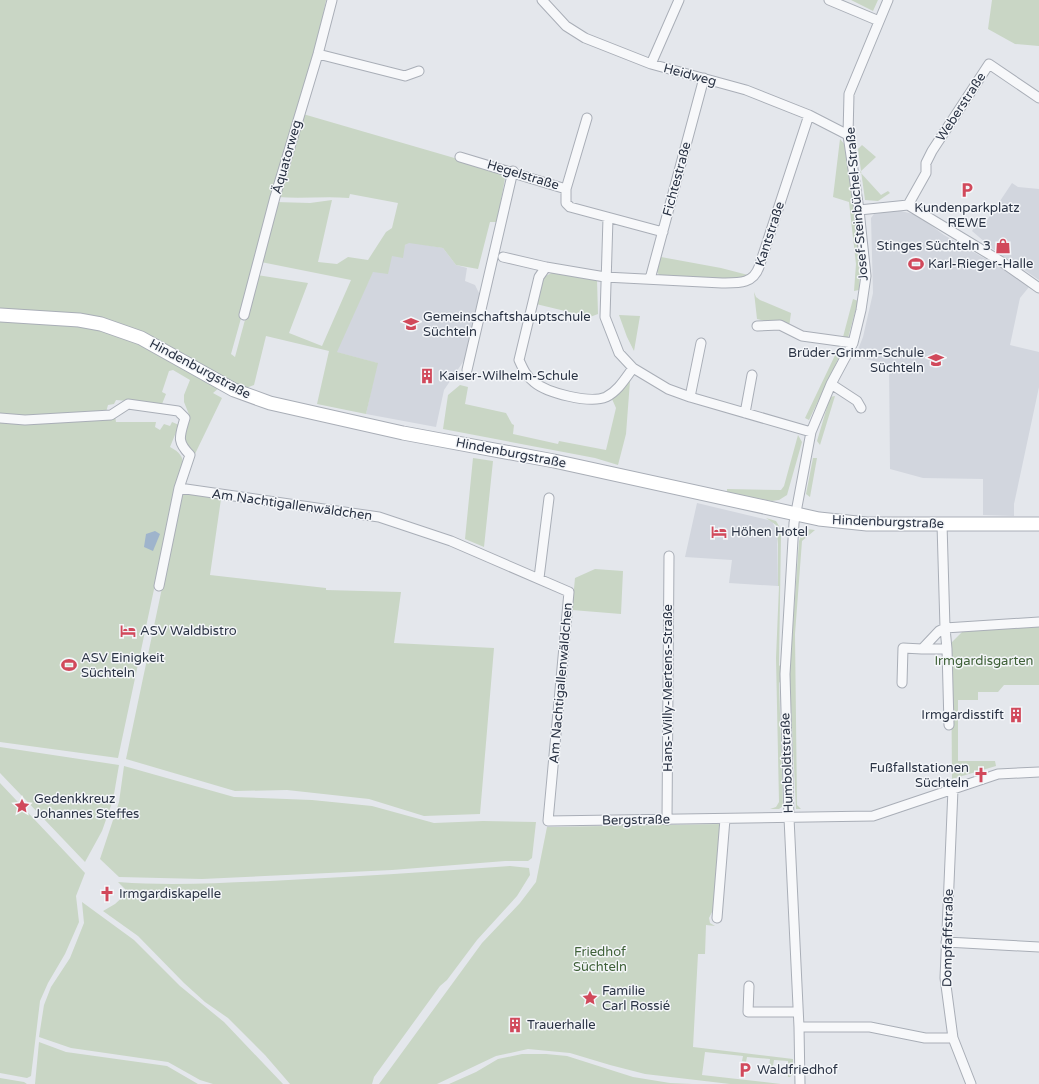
<svg xmlns="http://www.w3.org/2000/svg" width="1039" height="1084" font-family="'Varela Round',sans-serif">
<style>
.built{fill:#d2d6de}
.green{fill:#c9d6c5}
.water{fill:#9fb4cc}
.lines{fill:none;stroke-linecap:round;stroke-linejoin:round}
.minor-casing{stroke:#a9aeb7;stroke-width:11}
.secondary-casing{stroke:#a9aeb7;stroke-width:15}
.minor{stroke:#f7f8fa;stroke-width:9}
.secondary{stroke:#fff;stroke-width:13}
.labels{text-anchor:middle;dominant-baseline:central;stroke-width:3;stroke-linejoin:round;paint-order:stroke}
.street-label{font-size:13px;fill:#2b3445;stroke:#f4f6f9}
.poi-label{font-size:13px;fill:#2b3445;stroke:#f4f6f9;text-anchor:start}
.park-label{font-size:13px;fill:#3f6138;stroke:#f4f6f9}
</style>
<rect width="100%" height="100%" fill="#e4e7ec"/>
<path class="built" d="M1012,183L1018,187L1039,189V280L993,249L972,231L977,223L983,225L986,222Z
M897,210L917,215L944,235L1015,276L1029,287L1020,298L1010,345L1039,352V387L1014,504V516L983,515V479L923,478L890,469L889,364L855,357L863,337L873,293L871,218L874,214Z
M409,242L443,248L456,265L467,268L465,281L475,285L480,295L465,359L444,390L436,427L366,414L377,363L336,352L373,271Z
M697,503L772,521L777,532L778,586L729,583L732,560L685,557Z"/>
<path class="green" d="M0,0H326L315,54L231,354L235,357L257,275L308,283L289,333L322,346L351,280L261,262L276,202L310,203L332,200L318,262L337,264L348,257L368,260L386,232L392,228L398,203L350,194L349,198C325,196 302,199 278,197L303,114L506,173L497,222H490L478,269L456,265L443,248L409,243L405,245L403,258L392,256L388,274L373,272L337,352L378,363L366,414L317,404L329,351L266,336L254,385L246,388L229,381L144,335L0,311Z
M851,0H878L873,11Z
M992,0H1039V46L1015,44L988,29Z
M840,139L846,146C852,193 863,243 859,290L854,291L856,264L849,202L833,197Z
M862,145L876,157L860,172L881,195L888,191L890,193L878,201L865,200L858,149Z
M661,257L721,268L748,275L740,279L660,276L657,272Z
M552,273L597,279L598,314L590,317L536,304C539,292 538,277 552,273Z
M754,292L756,297L760,300L791,313L789,327L757,319Z
M853,299L858,301L848,338L845,339L843,337Z
M619,315L640,316L634,351L627,337Z
M0,320C36,321 75,320 110,332C149,344 184,367 220,387L213,393L222,398L194,456L184,441L190,417L184,402V395L190,380L173,370L169,371L162,392L166,394L162,404L116,400L114,404L108,405L106,412L49,416H0Z
M843,345L847,347L844,351H842L809,420L805,418L839,347Z
M630,381L626,434L618,465L595,458L443,429L448,395L460,385L468,387L465,404L506,413L512,424L514,425L513,434L558,444L559,441L606,450L616,408L612,399Z
M835,396L820,445L817,441L830,397Z
M115,416L116,422H156L155,427L160,430L164,424L170,426L172,422L179,425L170,447C192,458 181,472 175,491L118,758L0,742V420Z
M798,435L802,442L787,495L779,500L772,501L727,493V489L781,490L784,486Z
M473,458L493,461L484,547L465,539Z
M813,458H817L810,497L806,494Z
M182,493L221,499L210,575L326,588V590L401,592L394,643L494,648L480,814L424,816L369,799L287,790L235,791L126,759Z
M766,518L776,521L779,526L781,535L779,665C784,670 784,677 779,683L783,806L779,809H770L776,807L779,802L776,658L779,586H778V544L776,525Z
M807,529L815,530L802,541L795,634L797,805L801,809H796L790,684C786,679 786,672 790,667L799,541L802,533Z
M595,569L623,571L621,614L572,610L575,578Z
M1039,625V685H1004L998,692H978V700H958V761H995L996,766L952,779L951,643L964,630Z
M0,747L119,765L113,800L102,831L85,862L0,773Z
M124,766L234,797L312,800L372,806L434,823L483,821L536,822L532,858L528,861H505L392,870L202,879L119,877L100,859L119,802Z
M0,783L85,873L76,896L79,922L65,954L48,983L40,1001L31,1076L27,1078L0,1073Z
M721,824L715,906L709,918L710,923L715,926L706,925L705,954H698L693,1047L793,1059V1074L790,1077H788V1061L774,1060L773,1066H769L770,1059L747,1057L746,1062L742,1061L743,1056L705,1052L702,1075L781,1084H730L645,1074L610,1065L570,1053L528,1049L496,1056L437,1084H379L482,943L520,903L536,882L547,827Z
M510,866L529,868L530,875L517,896L477,940L447,980L440,986L374,1077L372,1084H290L265,1055L228,1018L205,1002L184,983L138,936L103,911L115,904L128,892L118,882C169,886 219,883 270,881C350,877 430,872 510,866Z
M82,902L134,940L180,986L224,1022L283,1084H213L200,1080L168,1062L71,1048L39,1037L44,1005L51,987L70,958L84,923Z
M39,1042L66,1052L167,1066L198,1084H35Z
M522,1054H546L567,1056L633,1077L670,1083L693,1084H449L476,1072L498,1059Z
M0,1078L24,1082L27,1084H0Z"/>
<path class="water" d="M155,531L160,534L153,551L144,547L146,534Z"/>
<g class="lines">
<defs>
<path id="minor" d="M542,0L566,26L585,38L651,64L746,90L809,115L848,135
M829,0L879,21
M318,54L405,76L419,71
M651,64L679,0
M460,157L566,189V203L570,207L663,232
M566,189L587,118
M908,205L926,173V163L932,151L989,64L1039,98
M859,210L908,205L1002,262L1039,288
M608,218L605,317L619,353L633,368L668,389L690,397L811,432
M503,257L546,267
M650,279L704,78
M244,315L275,197L318,54L332,0
M757,326L780,325L802,336L853,343
M633,368C625,379 618,391 606,397C590,404 547,393 534,382C526,376 523,369 519,360L539,277L546,267L605,277L722,283C739,283 753,284 759,267L809,115
M467,370L513,171
M831,384L857,401L861,408
M690,397L701,343
M745,413L752,375
M0,418L25,420L111,415L128,404L178,411L185,418C180,436 176,441 190,455L179,488L159,586
M179,488L379,517L451,541L569,592L548,821L873,816L998,774L1039,772
M539,578L549,498
M922,649H947
M902,683L903,648L922,649L939,631L945,628L942,524
M949,725L947,649L945,628L1039,622
M953,789L945,978L953,1038L971,1084
M667,820L669,556
M717,918L725,819
M946,942L1039,947
M749,986L748,1012H798
M799,1027H870L925,1038H953
M800,1084L799,1027L789,818L785,674L794,523L811,432L831,384L853,343L861,310L866,276L859,210L848,135L849,94L888,0"/>
<path id="secondary" d="M0,315L79,320L101,324L141,338L234,390L270,403L403,433L554,461L819,519L867,524H1039"/>
</defs>
<use href="#minor" class="minor-casing"/>
<use href="#secondary" class="secondary-casing"/>
<use href="#minor" class="minor"/>
<use href="#secondary" class="secondary"/>
</g>
<defs>
<symbol id="parking-bare" viewBox="-9 -9 18 18"><path d="M-3.5-5.5H1a3.5 3.5 0 0 1 0 7H-1V5.5H-3.5ZM-1-3.4V-.6H.8a1.4 1.4 0 0 0 0-2.8Z" fill="#d1495b" stroke="#f4f6f9" stroke-width="2.5" paint-order="stroke"/></symbol>
<symbol id="shop-bare" viewBox="-9 -9 18 18"><path d="M-5-2.5h2.3a2.7 3.5 0 0 1 5.4 0H5L5.5 6h-11ZM-1.5-2.5h3a1.5 2.3 0 0 0-3 0Z" fill="#d1495b" stroke="#f4f6f9" stroke-width="2.5" paint-order="stroke"/></symbol>
<symbol id="stadium-bare" viewBox="-9 -9 18 18"><path d="M0-5a6.5 5 0 1 0 0 10a6.5 5 0 1 0 0-10ZM-3.5-1.8h7v3.6h-7Z" fill="#d1495b" stroke="#f4f6f9" stroke-width="2.5" paint-order="stroke"/></symbol>
<symbol id="school-bare" viewBox="-9 -9 18 18"><path d="M0-5L7-2L0 1L-7-2ZM-4 1L0 2.5L4 1V4Q0 6-4 4Z" fill="#d1495b" stroke="#f4f6f9" stroke-width="2.5" paint-order="stroke"/></symbol>
<symbol id="building-bare" viewBox="-9 -9 18 18"><path d="M-4-6H4V6H1V3H-1V6H-4ZM-2.5-4.3h1.7v1.8h-1.7ZM.8-4.3h1.7v1.8H.8ZM-2.5-1h1.7V.8h-1.7ZM.8-1h1.7V.8H.8Z" fill="#d1495b" stroke="#f4f6f9" stroke-width="2.5" paint-order="stroke"/></symbol>
<symbol id="hotel-bare" viewBox="-9 -9 18 18"><path d="M-6-4.5h1.5V1H6V5H4.5V3h-9V5H-6ZM-4 0a1.8 1.8 0 1 1 3.6 0ZM.5 0V-2.5h3Q6-2.5 6 0Z" fill="#d1495b" stroke="#f4f6f9" stroke-width="2.5" paint-order="stroke"/></symbol>
<symbol id="church-bare" viewBox="-9 -9 18 18"><path d="M-1.2-6h2.4v3.5h3.3v2.4h-3.3V6h-2.4V-.1h-3.3v-2.4h3.3Z" fill="#d1495b" stroke="#f4f6f9" stroke-width="2.5" paint-order="stroke"/></symbol>
<symbol id="sight-bare" viewBox="-9 -9 18 18"><path d="M0-6L1.8-2.2L6-1.7L2.9 1.2L3.7 5.4L0 3.3L-3.7 5.4L-2.9 1.2L-6-1.7L-1.8-2.2Z" fill="#d1495b" stroke="#f4f6f9" stroke-width="2.5" paint-order="stroke"/></symbol>
</defs>
<g fill-rule="evenodd">
<use href="#parking-bare" x="956" y="179" width="22" height="22"/>
<use href="#shop-bare" x="992" y="235" width="22" height="22"/>
<use href="#stadium-bare" x="905" y="253" width="22" height="22"/>
<use href="#school-bare" x="400" y="313" width="22" height="22"/>
<use href="#school-bare" x="925" y="349" width="22" height="22"/>
<use href="#building-bare" x="416" y="365" width="22" height="22"/>
<use href="#hotel-bare" x="708" y="521" width="22" height="22"/>
<use href="#hotel-bare" x="117" y="620" width="22" height="22"/>
<use href="#stadium-bare" x="58" y="654" width="22" height="22"/>
<use href="#building-bare" x="1005" y="704" width="22" height="22"/>
<use href="#church-bare" x="970" y="764" width="22" height="22"/>
<use href="#sight-bare" x="11" y="795" width="22" height="22"/>
<use href="#church-bare" x="96" y="883" width="22" height="22"/>
<use href="#sight-bare" x="579" y="987" width="22" height="22"/>
<use href="#building-bare" x="504" y="1014" width="22" height="22"/>
<use href="#parking-bare" x="734" y="1059" width="22" height="22"/>
</g>
<g class="labels">
<g class="street-label">
<text transform="translate(690 75) rotate(15)">Heidweg</text>
<text transform="translate(961 107) rotate(-57)">Weberstraße</text>
<text transform="translate(287 157) rotate(-74)">Äquatorweg</text>
<text transform="translate(523 175) rotate(17)">Hegelstraße</text>
<text transform="translate(677 179) rotate(-75)">Fichtestraße</text>
<text transform="translate(857 204) rotate(-95)">Josef-Steinbüchel-Straße</text>
<text transform="translate(770 234) rotate(-72)">Kantstraße</text>
<text transform="translate(200 369) rotate(28)">Hindenburgstraße</text>
<text transform="translate(511 453) rotate(11)">Hindenburgstraße</text>
<text transform="translate(292 505) rotate(8)">Am Nachtigallenwäldchen</text>
<text transform="translate(888 522) rotate(2)">Hindenburgstraße</text>
<text transform="translate(561 683) rotate(-85)">Am Nachtigallenwäldchen</text>
<text transform="translate(668 688) rotate(-90)">Hans-Willy-Mertens-Straße</text>
<text transform="translate(787 763) rotate(-92)">Humboldtstraße</text>
<text transform="translate(636 820) rotate(-1)">Bergstraße</text>
<text transform="translate(948 938) rotate(-89)">Dompfaffstraße</text>
</g>
<g class="poi-label">
<text x="967" y="208" text-anchor="middle">Kundenparkplatz<tspan x="967" dy="15">REWE</tspan></text>
<text x="991" y="246" text-anchor="end">Stinges Süchteln 3</text>
<text x="928" y="264">Karl-Rieger-Halle</text>
<text x="423" y="317">Gemeinschaftshauptschule<tspan x="423" dy="15">Süchteln</tspan></text>
<text x="924" y="353" text-anchor="end">Brüder-Grimm-Schule<tspan x="924" dy="15">Süchteln</tspan></text>
<text x="439" y="376">Kaiser-Wilhelm-Schule</text>
<text x="731" y="532">Höhen Hotel</text>
<text x="140" y="631">ASV Waldbistro</text>
<text x="81" y="658">ASV Einigkeit<tspan x="81" dy="15">Süchteln</tspan></text>
<text x="1004" y="715" text-anchor="end">Irmgardisstift</text>
<text x="969" y="768" text-anchor="end">Fußfallstationen<tspan x="969" dy="15">Süchteln</tspan></text>
<text x="34" y="799">Gedenkkreuz<tspan x="34" dy="15">Johannes Steffes</tspan></text>
<text x="119" y="894">Irmgardiskapelle</text>
<text x="602" y="991">Familie<tspan x="602" dy="15">Carl Rossié</tspan></text>
<text x="527" y="1025">Trauerhalle</text>
<text x="757" y="1070">Waldfriedhof</text>
</g>
<g class="park-label">
<text x="984" y="661">Irmgardisgarten</text>
<text x="600" y="952">Friedhof<tspan x="600" dy="15">Süchteln</tspan></text>
</g>
</g>
</svg>
